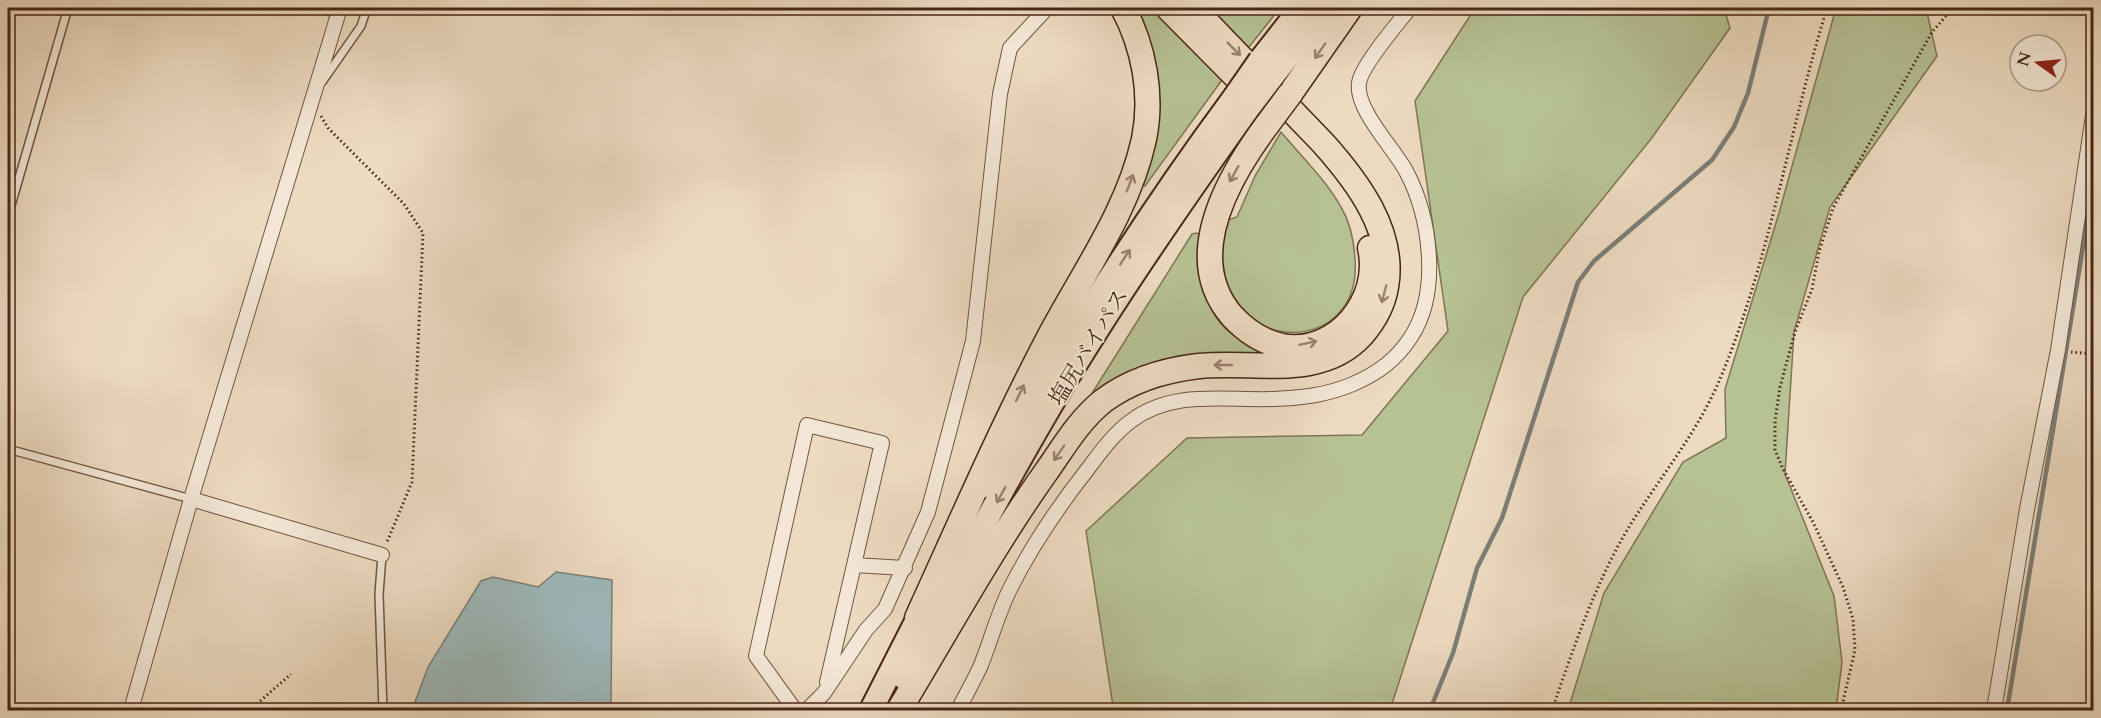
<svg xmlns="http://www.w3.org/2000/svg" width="2101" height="718" font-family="Cardo,'Noto Serif JP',serif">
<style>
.green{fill:#b6c194;stroke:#807454;stroke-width:1.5}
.water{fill:#9db9bc;stroke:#7b7f79;stroke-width:1.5}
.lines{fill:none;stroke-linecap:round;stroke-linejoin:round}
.stream{stroke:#7b7f79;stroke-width:4.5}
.service-casing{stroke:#725440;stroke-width:10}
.minor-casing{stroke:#725440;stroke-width:16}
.trunk-casing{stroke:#492715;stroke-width:26}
.motorway-casing{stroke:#492715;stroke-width:27}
.path{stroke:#492715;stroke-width:3;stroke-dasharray:1.5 3;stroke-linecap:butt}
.service{stroke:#f3e8d7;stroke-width:7}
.minor{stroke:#f3e8d7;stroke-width:14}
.trunk{stroke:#eddbc1;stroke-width:22}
.motorway{stroke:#eddbc1;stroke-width:24}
.trunk-bridge-casing{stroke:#492715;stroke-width:26;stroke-linecap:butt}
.motorway-bridge-casing{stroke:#492715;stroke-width:27;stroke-linecap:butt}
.trunk-bridge{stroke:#eddbc1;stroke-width:22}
.motorway-bridge{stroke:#eddbc1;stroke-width:24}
.oneway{stroke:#9b816b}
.labels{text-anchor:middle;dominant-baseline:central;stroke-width:4.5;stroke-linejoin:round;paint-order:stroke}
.street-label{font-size:22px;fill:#492715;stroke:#f3e8d7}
</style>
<rect width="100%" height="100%" fill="#eddbc1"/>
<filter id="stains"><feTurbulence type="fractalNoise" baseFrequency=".00333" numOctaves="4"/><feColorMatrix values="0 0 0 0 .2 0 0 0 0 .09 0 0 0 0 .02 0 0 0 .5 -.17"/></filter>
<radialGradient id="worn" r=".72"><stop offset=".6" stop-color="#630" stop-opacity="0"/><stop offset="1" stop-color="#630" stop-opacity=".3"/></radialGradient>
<path class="green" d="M1131,8H1151L1222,80L1145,186L1142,184Z
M1205,8H1280L1245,52Z
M1475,8H1724L1730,28L1651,139L1523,297L1390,710H1144L1113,706L1086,531L1187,438L1362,435L1448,331L1415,101Z
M1836,8H1926L1937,56L1830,207L1794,332L1785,474L1834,596L1842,662L1836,710H1568L1604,593L1683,462L1726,438L1725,389L1779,213Z
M1281,132C1301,156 1326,180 1341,207C1350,222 1354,242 1355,259C1363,372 1187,351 1228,220L1237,217L1255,176Z
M1197,233L1201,236C1203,256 1202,279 1207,297C1216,332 1249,348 1281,353L1148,365L1114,379L1091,395L1192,234Z"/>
<path class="water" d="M556,572L612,580L611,710H412L428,667L481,581L493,577L538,587Z"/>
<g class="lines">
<path class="stream" d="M1430,710L1453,653L1477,568L1502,518L1578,282L1594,261L1712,160L1734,127L1748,93L1769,8
M2007,710L2094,180"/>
<defs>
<path id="service" d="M316,8L339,14
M322,82L361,26L367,8
M8,216L68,8
M8,449L191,499
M382,555L379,594L383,710"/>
<path id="minor" d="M191,499L382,555
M827,682L854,565L905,568
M131,710L191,499L340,8
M795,710L756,656L807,425L882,443L854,565
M807,710L824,693L866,630L885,609L928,512L973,341L1000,94L1010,48L1047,8
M958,710C965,696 974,681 981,665C991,640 998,613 1010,589C1031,547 1058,507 1087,470C1100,453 1114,433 1131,421C1173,389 1226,401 1274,399C1302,398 1327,395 1353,384C1378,373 1396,360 1411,337C1441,291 1430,216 1406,171C1393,147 1355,109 1359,83C1361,66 1398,23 1410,8
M1994,710L2027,509L2058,350L2094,109"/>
<path id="trunk" d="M1260,60L1301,8
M1273,76L1327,8
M988,486C1060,351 1144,219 1235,96
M904,678C964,561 1025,443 1096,332C1144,256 1195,183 1247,110
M871,710L926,602"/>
<path id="motorway" d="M1168,8L1257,98
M1290,94L1350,8
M1267,125C1229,176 1181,257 1232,316C1245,330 1262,342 1282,346C1337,356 1382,299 1370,248
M917,618C959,526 999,433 1046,343C1080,277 1128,213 1144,139C1153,95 1144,47 1123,8
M899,710C947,631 992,548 1046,472C1063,448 1079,420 1103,401C1131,380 1164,370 1199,366C1254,360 1320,381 1362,335C1374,321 1383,306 1386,287C1396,232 1357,181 1323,143L1193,8"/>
</defs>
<use href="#service" class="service-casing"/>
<use href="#minor" class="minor-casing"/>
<use href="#trunk" class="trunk-casing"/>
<use href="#motorway" class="motorway-casing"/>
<path class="path" d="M321,116L328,128L404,204L423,233L412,482L387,542
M2071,352L2094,354
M250,710L291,674
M1552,710C1574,647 1596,580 1632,522C1662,475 1698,431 1720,379C1770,260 1789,130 1827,8
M1841,710L1855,650L1853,619L1843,587L1813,522L1783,469L1775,450V421L1780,387L1795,332L1812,289L1819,252L1833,208L1932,32L1953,8"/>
<use href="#service" class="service"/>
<use href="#minor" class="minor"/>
<use href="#trunk" class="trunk"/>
<use href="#motorway" class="motorway"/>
<defs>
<path id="trunk-bridge" d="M1235,96L1260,60
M1247,110L1273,76"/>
<path id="motorway-bridge" d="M1267,125L1290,94"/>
</defs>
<use href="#trunk-bridge" class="trunk-bridge-casing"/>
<use href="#motorway-bridge" class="motorway-bridge-casing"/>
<use href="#trunk-bridge" class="trunk-bridge"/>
<use href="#motorway-bridge" class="motorway-bridge"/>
</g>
<defs><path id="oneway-shaft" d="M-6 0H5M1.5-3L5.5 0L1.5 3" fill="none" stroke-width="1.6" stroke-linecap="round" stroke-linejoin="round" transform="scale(1.5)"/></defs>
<g class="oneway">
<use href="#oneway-shaft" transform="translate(1234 49) rotate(45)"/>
<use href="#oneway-shaft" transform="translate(1320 51) rotate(125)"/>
<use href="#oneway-shaft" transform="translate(1234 174) rotate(119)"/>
<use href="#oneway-shaft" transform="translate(1130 183) rotate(-69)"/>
<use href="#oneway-shaft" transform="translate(1125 257) rotate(-57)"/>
<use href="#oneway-shaft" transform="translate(1384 294) rotate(105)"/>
<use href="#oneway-shaft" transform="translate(1308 343) rotate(-12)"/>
<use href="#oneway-shaft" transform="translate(1223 365) rotate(180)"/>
<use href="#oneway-shaft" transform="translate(1020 393) rotate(-64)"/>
<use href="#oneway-shaft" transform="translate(1059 453) rotate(125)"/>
<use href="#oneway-shaft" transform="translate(1001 495) rotate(119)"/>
</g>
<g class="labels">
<g class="street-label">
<text transform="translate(1089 347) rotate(-59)">塩尻バイパス</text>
</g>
</g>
<rect width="2101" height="718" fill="none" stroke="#eddbc1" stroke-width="30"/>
<rect x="9" y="9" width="2083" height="700" fill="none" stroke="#492715" stroke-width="3"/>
<rect x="15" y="15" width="2071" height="688" fill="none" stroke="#492715" stroke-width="1.5"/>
<g transform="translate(2038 63) rotate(285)"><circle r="28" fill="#f3e8d7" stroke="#af9b89" stroke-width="1.5"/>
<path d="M0-4.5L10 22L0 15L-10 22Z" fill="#8f2418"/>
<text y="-9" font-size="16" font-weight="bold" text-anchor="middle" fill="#492715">N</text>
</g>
<rect width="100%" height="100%" filter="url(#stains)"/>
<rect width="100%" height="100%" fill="url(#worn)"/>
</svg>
